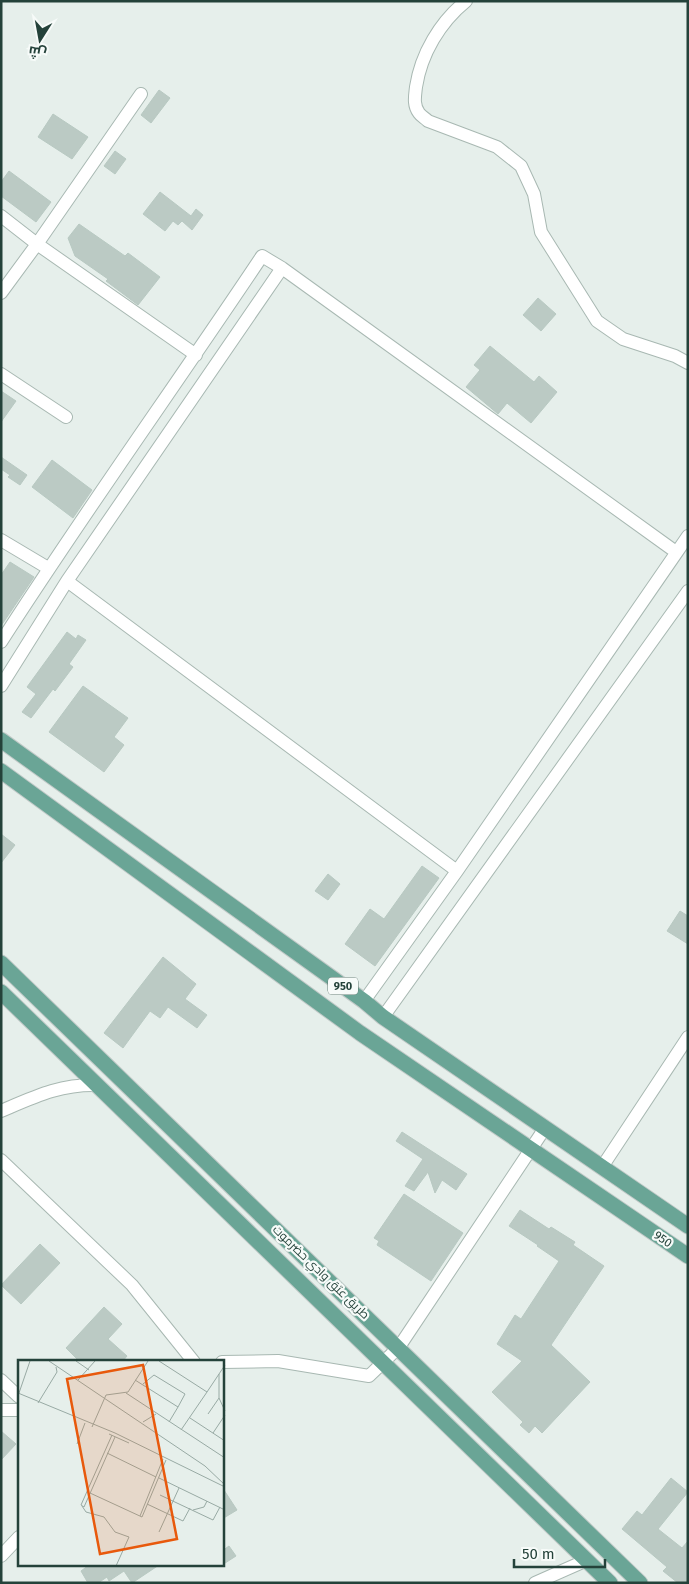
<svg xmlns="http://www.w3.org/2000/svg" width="689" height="1584" font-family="'Fira Sans',Cairo,sans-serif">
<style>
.building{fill:#bbcac4;stroke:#b8c9c2}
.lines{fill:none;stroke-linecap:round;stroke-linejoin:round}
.minor-casing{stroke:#a8b8b2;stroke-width:14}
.primary-casing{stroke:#c2cac8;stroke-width:17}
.minor{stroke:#fff;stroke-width:12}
.primary{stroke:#6aa596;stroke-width:15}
.labels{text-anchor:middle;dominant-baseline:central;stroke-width:4.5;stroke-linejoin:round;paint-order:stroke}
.shield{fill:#f7fbf9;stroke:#637a73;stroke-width:1}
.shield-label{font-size:11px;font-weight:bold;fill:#24423a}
.street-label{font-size:12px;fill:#24423a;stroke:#f7fbf9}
.inset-road{fill:none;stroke:#98aaa4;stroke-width:1}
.view{fill:#e8590c;fill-opacity:0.15;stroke:#e8590c;stroke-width:2.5}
.inset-edge{fill:none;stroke:#24423a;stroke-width:2.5}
</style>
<rect width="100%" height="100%" fill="#e6efeb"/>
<path class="building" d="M159,90L170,98L151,123L141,115Z
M53,114L88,137L72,159L38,137Z
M115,151L126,159L115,174L104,166Z
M9,171L51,202L36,222L1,196V182Z
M160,192L191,216L196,209L203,215L192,230L182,221L178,225L173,221L165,231L143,214Z
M79,224L125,256L128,253L160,277L138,305L106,281L108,279L75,256L68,238Z
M538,298L556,314L541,331L523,315Z
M490,346L534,382L539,376L557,392L531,423L507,403L498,414L466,387L480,370L474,365Z
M1,391L16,401L1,422Z
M1,457L27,475L20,485L8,477L10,475L1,469Z
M52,460L92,490L73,518L32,487Z
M10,562L34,577L1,626V575Z
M67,632L76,639L78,635L86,640L69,664L73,667L55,691L53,689L31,718L22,712L36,694L27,687Z
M83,686L128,718L114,737L124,745L104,772L49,732Z
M1,834L15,845L1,863Z
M422,866L439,878L375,966L345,944L370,909L384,919Z
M328,874L340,884L328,900L315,891Z
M680,911L688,916V944L667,931Z
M163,957L196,984L185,999L207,1015L197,1028L168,1007L160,1018L150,1011L123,1048L104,1033Z
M402,1132L467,1174L456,1190L442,1180L435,1193L428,1172L414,1191L405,1186L423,1159L396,1141Z
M404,1194L463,1233L431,1281L377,1245L379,1241L374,1238Z
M520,1210L549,1229L551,1227L575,1242L573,1245L604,1266L551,1345L590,1382L542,1433L535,1426L529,1433L520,1425L523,1422L492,1392L522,1361L497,1344L515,1315L521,1319L559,1261L537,1246L538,1245L509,1226Z
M40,1244L60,1263L21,1304L1,1285Z
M104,1307L122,1324L108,1339L127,1356L122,1362H80L66,1348Z
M1,1431L16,1444L1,1460Z
M671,1478L688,1492L658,1529L682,1548L688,1541V1583H678L663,1571L667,1567L622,1529L637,1511L642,1515Z
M222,1487L237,1510L222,1519Z
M229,1546L236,1556L222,1565V1551Z
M89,1565H159L132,1583L124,1571L109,1581L107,1577L98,1583H88L81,1571Z"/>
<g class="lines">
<defs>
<path id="minor" d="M466,1C440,22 421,54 416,87C415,96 413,105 419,113C421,116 425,118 428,121L497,147L521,166L534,194L541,232L597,321L623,339L675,356L688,363
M1,216L37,244L196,355
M1,293L37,244L141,94
M1,374L66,417
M1,540L48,568
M67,581L457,871
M1,642C85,511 176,385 262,256L282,268L676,552
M1,686L67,581L282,268
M364,1001L457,871L688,536
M383,1017L688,591
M1,1111C34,1097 60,1084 97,1085
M1,1160L132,1285L194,1362
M602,1167L688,1037
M222,1362L278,1361L369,1376L399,1347L545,1128
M1,1380L19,1397
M1,1410H19
M1,1556L19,1537
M535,1583L587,1560"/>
<path id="primary" d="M1,740L364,1001L383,1017L688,1226
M1,771L360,1033L688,1256
M1,963L640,1583
M1,992L610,1583"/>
</defs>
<use href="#minor" class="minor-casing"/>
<use href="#primary" class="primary-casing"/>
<use href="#minor" class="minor"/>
<use href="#primary" class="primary"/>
</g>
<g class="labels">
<rect class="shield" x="328" y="977.5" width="30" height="17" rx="4"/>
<g class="shield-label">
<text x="343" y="986">950</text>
</g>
<g class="street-label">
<text transform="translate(663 1239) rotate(34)">950</text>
<text transform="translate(321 1272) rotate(44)">طريق عتق وادي حضرموت</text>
</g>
</g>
<g transform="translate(18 1360)">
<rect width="206" height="206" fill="#e6efeb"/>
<path class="inset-road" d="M31,1L187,106L207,125M58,1L71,10M141,1L189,32L163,70M201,14V38L207,51M60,20L77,1M117,20L160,47L151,62M125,24L136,15L167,34L160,47M189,32L207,5M0,33L97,73L207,127M1,33L12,1M108,33L207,98M20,43L39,12L38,7M190,54L201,38M172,58L207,81M125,62L138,54M74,67L88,35L110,32L130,1M195,73L207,55M91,74L111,83M94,75L63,145L66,147L97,77M59,84L67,63M89,93L138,117M141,118L207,150M72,133L124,157L148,100M142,135L195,160L202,147M129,144L165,161L172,148M64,146L68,152L86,157L97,172L111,177L98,206M175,150L186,147L189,141M122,156L145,99M141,172L161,128"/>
<path class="view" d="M125,5L159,179L82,194L49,19Z"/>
<rect width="206" height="206" class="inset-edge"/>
</g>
<rect width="689" height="1584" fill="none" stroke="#24423a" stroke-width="5"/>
<g transform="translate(40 40) rotate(191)" stroke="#f7fbf9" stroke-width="4" paint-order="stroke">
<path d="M0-4L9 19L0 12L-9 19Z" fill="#24423a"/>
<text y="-8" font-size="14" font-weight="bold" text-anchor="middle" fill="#24423a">ش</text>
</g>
<path d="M514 1559v8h91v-8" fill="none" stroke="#24423a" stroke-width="2.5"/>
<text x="522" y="1559" font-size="15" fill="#24423a" stroke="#f7fbf9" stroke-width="4" paint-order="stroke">50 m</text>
</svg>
